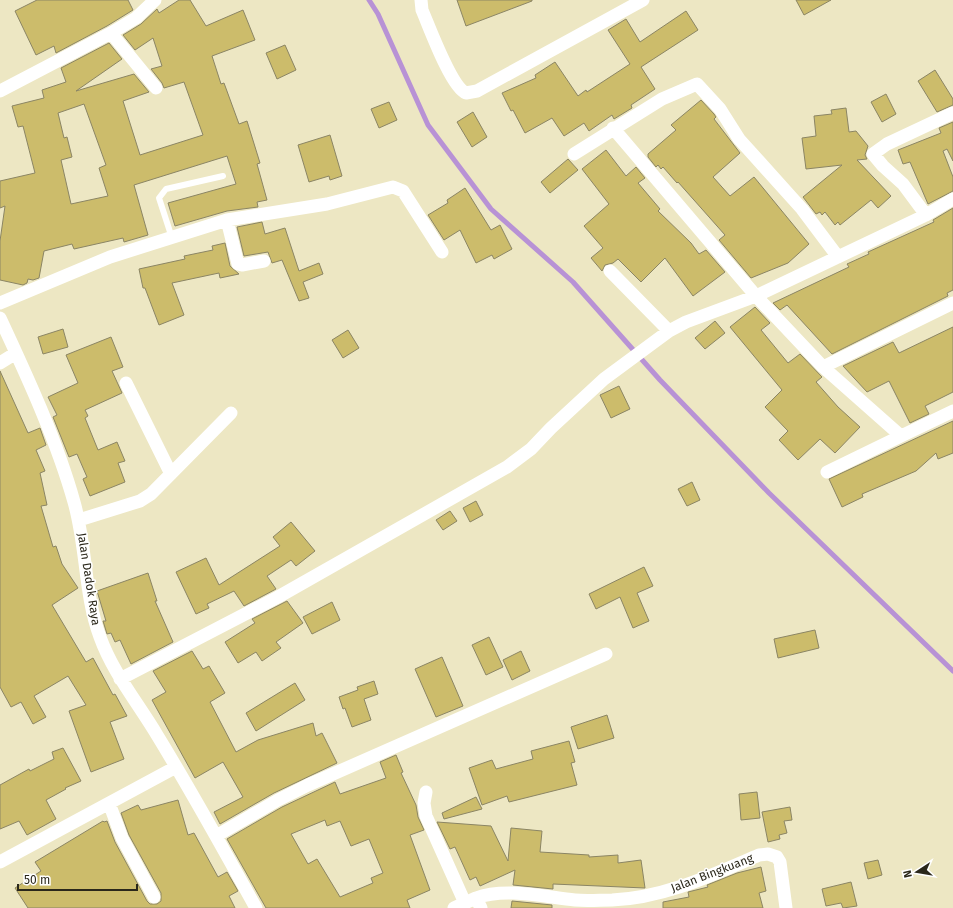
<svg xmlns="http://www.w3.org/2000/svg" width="953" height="908" font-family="'Fira Sans',sans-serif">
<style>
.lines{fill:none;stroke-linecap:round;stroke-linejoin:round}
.stream{stroke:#b892d5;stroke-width:5}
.building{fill:#ccbc6b;stroke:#8b8564;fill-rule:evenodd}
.lane{stroke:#fff;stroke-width:6}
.street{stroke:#fff;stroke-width:13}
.labels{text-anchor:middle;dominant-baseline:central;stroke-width:3;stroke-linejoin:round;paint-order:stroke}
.street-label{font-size:12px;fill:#2a271a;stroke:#fff}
</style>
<rect width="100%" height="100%" fill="#ede7c3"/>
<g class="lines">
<path class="stream" d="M369,0L378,14L428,125L491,209L573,282L660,380L769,493L953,671"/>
</g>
<path class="building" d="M37,0H128L133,10L107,26L56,53L54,46L36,55L15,11Z
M179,0H190L206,26L243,10L255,40L212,56L221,84L224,83L239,124L247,121L260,163L257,164L267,200L257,202L258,207L227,211L175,226L168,203L236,184L227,156L134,185L148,235L124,242L123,238L74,249L72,244L44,251L39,278L33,280L28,279L27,283L23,285L0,280V241L5,206L0,208V181L35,173L23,126L18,127L12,106L44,98L42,90L66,82L61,68L109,43L122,59L76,91L134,74L149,92L123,101L140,155L203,135L184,82L164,88L162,83L151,69L162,66L153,38L135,50L123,35L141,24L157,9L159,13ZM84,104L106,165L99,168L108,196L71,204L61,160L72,157L67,137L64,138L58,113Z
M457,0H532V1L466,26Z
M796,0H831L804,15Z
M686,11L698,30L641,67L655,89L631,105L632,108L614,119L612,115L589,131L584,123L564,136L552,118L525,133L513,110L511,111L502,93L536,78L535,75L555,62L578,96L586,90L587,92L630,64L608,30L626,19L640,42Z
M285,45L296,70L277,79L266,53Z
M935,70L953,99V105L937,112L918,81Z
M886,94L896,114L882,122L871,102Z
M701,100L714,114L716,117L714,119L740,153L713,177L730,196L754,177L809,244L788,263L751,278L719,240L725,235L678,182L677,183L663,167L661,169L658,165L656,167L648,157V154L676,130L671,125Z
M389,102L397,120L379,128L371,109Z
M846,108L849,132L856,131L868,146L865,155L867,159L857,160L891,196L878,208L871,200L840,225L838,222L835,225L825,212L822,215L820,212L816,214L803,197L842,165L806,169L802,138L816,136L814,116L832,114L831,110Z
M473,112L487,137L472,147L457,122Z
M953,122V161L947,149L943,151L953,177V191L928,204L910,162L903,164L898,150L941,133L939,128Z
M330,135L342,176L330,180L329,176L309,182L298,145Z
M606,150L626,176L636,167L645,178L638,183L660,209L658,211L691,243L699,254L706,250L725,272L693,296L665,258L641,282L618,259L613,263L605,265L602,271L591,258L603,248L584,226L609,204L582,169Z
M568,159L578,170L550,193L541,182Z
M465,188L491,230L500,225L512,249L494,259L492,255L476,263L460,230L444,240L428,215L448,203L447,200Z
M953,208V290L947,293L948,296L832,354L787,305L780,310L773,303L849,267L847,264L869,254L868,252L934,222L933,220Z
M262,222L265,234L285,228L299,271L319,263L323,274L303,282L309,298L299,301L282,260L272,263L268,252L244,256L237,227Z
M225,243L230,266L239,274L220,278L219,273L172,283L184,315L159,325L145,288H143L139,269L185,259L184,256L213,250L212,246Z
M755,307L770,323L761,330L788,363L800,354L822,377L816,382L838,407L860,427L835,453L820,439L798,460L779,440L788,431L765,407L782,390L730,327Z
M715,321L725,333L705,349L695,338Z
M953,327V392L925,406L929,414L910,423L889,381L867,392L843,366L893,342L899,353Z
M63,329L68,347L43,354L38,337Z
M348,330L359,348L343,358L332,340Z
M111,337L123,367L112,371L122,393L85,410L88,416L85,418L98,450L117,442L125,461L118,463L125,482L90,496L83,479L87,477L77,454L69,457L53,417L57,415L48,397L78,383L66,355Z
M0,371L28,433L40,428L46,445L36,450L45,471L40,473L47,505L41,506L53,547L56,546L62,564L78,588L52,605L86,662L93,658L113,695L115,694L127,716L110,722L124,759L91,772L69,711L86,705L68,676L34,696L46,717L33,724L21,702L11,707L0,687Z
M619,386L630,409L611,418L600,395Z
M953,421V453L938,459L936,453L916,471L862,494L863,497L842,507L829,479Z
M692,482L700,500L687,506L678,489Z
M476,501L483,515L470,522L463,508Z
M450,511L457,521L443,530L436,520Z
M291,522L315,551L296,566L291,560L267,576L276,589L244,606L234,591L207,604L209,608L196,614L176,572L206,558L219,585L280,546L273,537Z
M644,567L653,586L637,593L649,621L633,628L620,597L596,609L589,594Z
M148,573L157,601H155L173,642L131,664L120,640L115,642L111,633L107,634L103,621H106L97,591Z
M287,601L303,623L276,642L281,648L262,661L256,652L238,663L225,642L255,623L252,619Z
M332,602L340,620L312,634L303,617Z
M815,630L819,648L778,658L774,639Z
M489,637L503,667L486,675L472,645Z
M192,651L203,669L209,666L225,693L210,702L236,752L258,740L313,723L316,736L322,733L337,763L274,793L220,824L214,812L243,797L223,762L195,778L152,700L166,692L153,671Z
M521,651L530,671L512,680L503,660Z
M442,657L463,706L436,717L415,669Z
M374,681L378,694L364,699L371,720L352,727L345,708L343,709L339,697L358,690L357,687Z
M295,683L305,700L256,731L246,713Z
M607,715L614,738L578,749L571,727Z
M569,741L575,762L571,763L577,785L509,802L507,796L482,805L469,768L492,760L496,769L533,759L531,751Z
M63,748L81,781L65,788L66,789L46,800L56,819L27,835L19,821L0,829V785L29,769L30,771L54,759L52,752Z
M396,755L403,772L401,773L416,805L418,817L424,830L410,835L430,890L407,900L410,908H266L227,839L282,807L335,782L340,794L386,778L380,762ZM325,820L327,826L340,821L351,846L369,839L383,873L371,878L373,883L340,897L317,859L308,864L291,834Z
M757,792L760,818L741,820L739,794Z
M476,797L482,809L444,819L442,813Z
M178,800L188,835L194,833L218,877L227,872L238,891L229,896L235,908H28L15,888L41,871L35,862L103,821L104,822L107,821L115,842L147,901L150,904H157L161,901V893L129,835L121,813L138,805L141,810Z
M790,807L792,820L784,821L787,833L779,835L780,839L768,842L762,812Z
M437,822L491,826L508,861L511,828L542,831L540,852L589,855V857L618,855V863L641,860L645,888L553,884V889L513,885L515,870L480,886L476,877L470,880L455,847L450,849Z
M878,860L882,875L868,879L864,863Z
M761,867L766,891L759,893L763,908H663V902L689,897L688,892L708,887L707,885L737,873Z
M851,882L857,906L843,908L841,903L826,906L822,889Z
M512,901L552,905V908H511Z"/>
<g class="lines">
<path class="lane" d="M172,238L159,198L166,189L223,176"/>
<path class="street" d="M421,0L422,10C429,26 451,87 466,93L477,91L643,0
M111,33L156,88
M0,91L111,33L136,18L155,0
M613,128L756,296L823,367L901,436L953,411
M574,154L662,99L697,84L720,109L739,139L802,209L838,257
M926,215L903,184L883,166L873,154L887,144L953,113
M227,220L238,264L242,265L264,261
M610,271L669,331
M0,303L110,257L227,220L327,204L393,187L403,191L442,252
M0,318C27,376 57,441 74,502C87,547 84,594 100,637C113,673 138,703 157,735C192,792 224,850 256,908
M0,363L16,353
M823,367L953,303
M126,383L171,474
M827,472L901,436
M79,520L140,501L151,494L231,413
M120,679L278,597L507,467L531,449L551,428L604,379L669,331L686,322L756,296L926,215L953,199
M426,792L424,803L426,816L465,903
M109,803L122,838L154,897
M216,836L278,800L308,785L606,654
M0,862L176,767
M476,898C505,887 545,897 575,900C587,901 600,900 612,900C664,898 712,875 759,855L768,854L777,857L780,862L786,908
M454,908L476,898L481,908"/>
</g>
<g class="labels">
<g class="street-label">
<text transform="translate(89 579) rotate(81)">Jalan Dadok Raya</text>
<text transform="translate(712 873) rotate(-21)">Jalan Bingkuang</text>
</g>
</g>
<g transform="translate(917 872) rotate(258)" stroke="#ffffff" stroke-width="3" paint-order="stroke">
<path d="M0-3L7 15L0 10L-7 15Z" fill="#2a271a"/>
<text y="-6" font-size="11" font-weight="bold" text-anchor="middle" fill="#2a271a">N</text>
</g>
<path d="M18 884v6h119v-6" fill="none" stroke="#2a271a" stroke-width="2"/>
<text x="24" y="884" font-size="12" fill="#2a271a" stroke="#ffffff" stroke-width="3" paint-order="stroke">50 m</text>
</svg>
